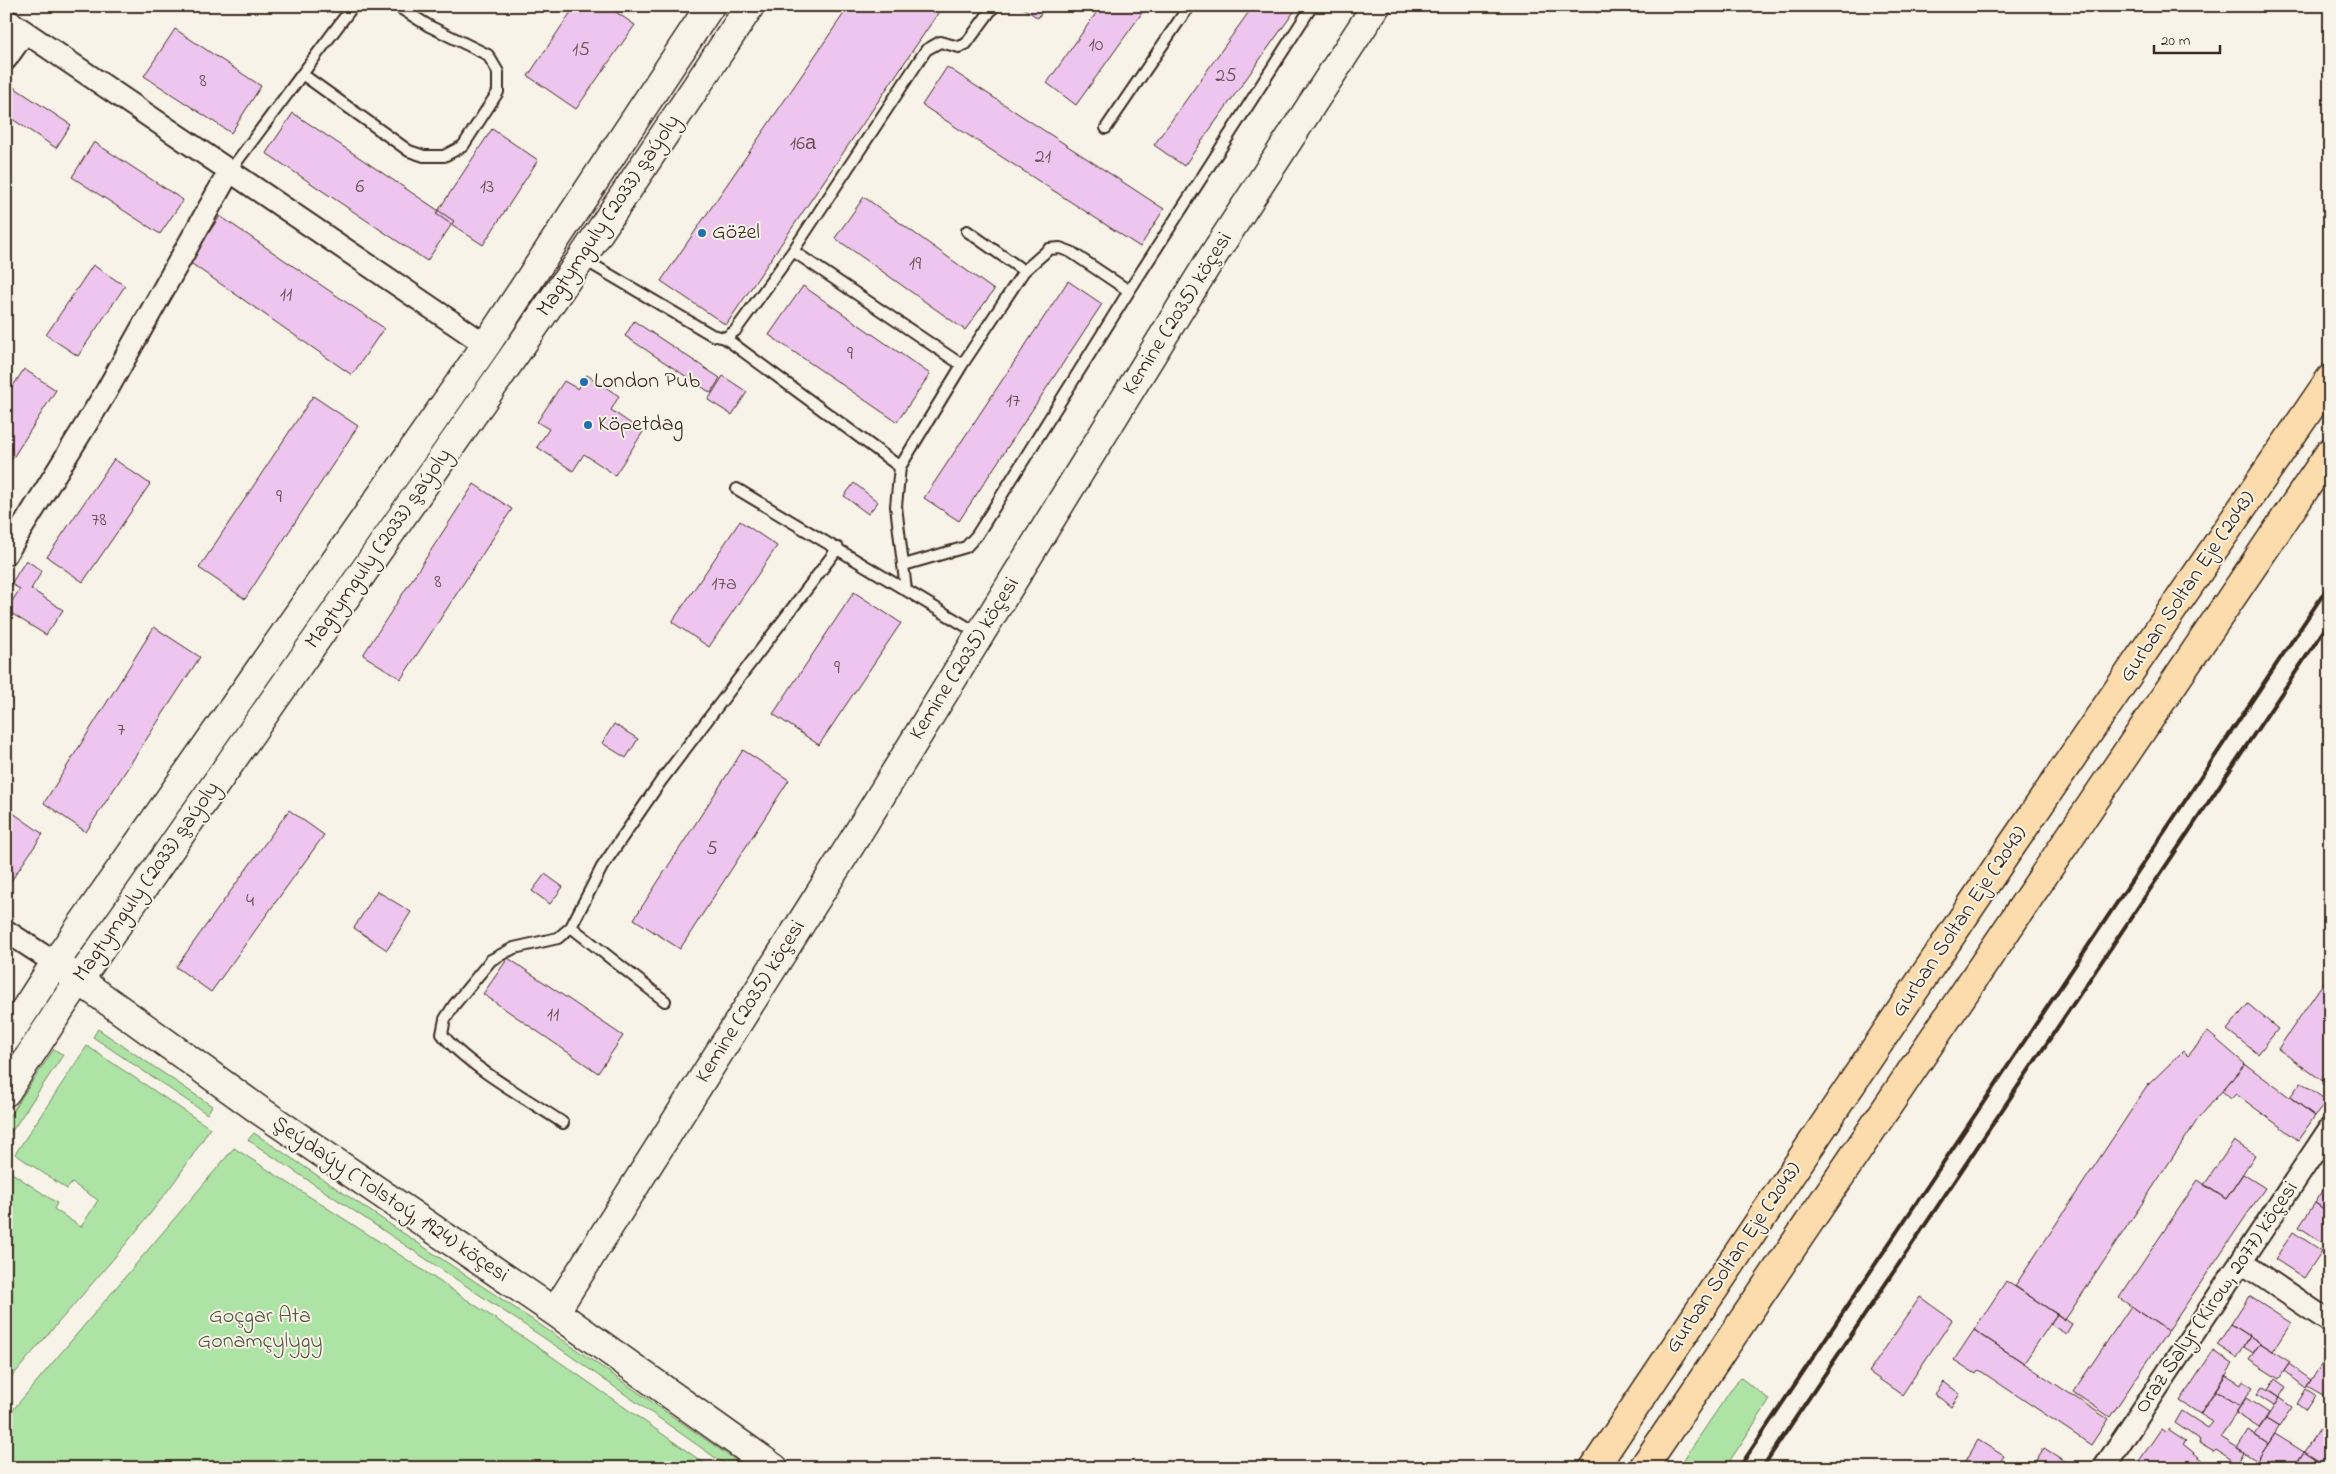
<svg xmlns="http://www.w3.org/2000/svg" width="2336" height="1474" font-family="'Indie Flower',sans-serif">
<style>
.green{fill:#ade3a5;stroke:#748662}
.building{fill:#eec5ee;stroke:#3b2a1e}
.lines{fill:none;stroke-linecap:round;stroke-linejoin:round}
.lane-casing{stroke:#3b2a1e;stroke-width:14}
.street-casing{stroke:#3b2a1e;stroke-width:25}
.secondary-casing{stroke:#3b2a1e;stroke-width:31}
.highway-casing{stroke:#3b2a1e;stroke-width:31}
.lane{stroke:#f7f3e8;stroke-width:10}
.street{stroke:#f7f3e8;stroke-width:21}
.secondary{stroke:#f7f3e8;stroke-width:28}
.highway{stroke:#fcdcac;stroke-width:28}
.rail{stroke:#3b2a1e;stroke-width:4}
.poi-dot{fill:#1f6fb2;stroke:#f7f3e8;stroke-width:2}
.labels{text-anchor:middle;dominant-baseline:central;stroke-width:4;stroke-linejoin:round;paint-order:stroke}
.number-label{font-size:20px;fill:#685152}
.street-label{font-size:22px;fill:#3b2a1e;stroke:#f7f3e8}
.poi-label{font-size:22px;fill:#3b2a1e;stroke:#f7f3e8;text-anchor:start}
.park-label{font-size:22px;fill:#585840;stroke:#f7f3e8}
</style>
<rect width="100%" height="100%" fill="#f7f3e8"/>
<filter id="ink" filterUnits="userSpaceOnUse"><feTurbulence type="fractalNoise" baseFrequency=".02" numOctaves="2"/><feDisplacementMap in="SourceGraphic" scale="10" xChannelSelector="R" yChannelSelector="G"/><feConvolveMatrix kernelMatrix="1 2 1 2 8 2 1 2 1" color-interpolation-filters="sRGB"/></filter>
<g filter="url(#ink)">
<path class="green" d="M98,1029L212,1106L207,1114L93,1037Z
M87,1046L210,1128C154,1221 75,1300 6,1384V1169L57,1203L54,1209L81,1227L98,1200L72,1183L67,1189L15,1154Z
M54,1049L63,1055L6,1140V1121Z
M254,1133L567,1343L747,1468H730L562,1350L248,1140Z
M234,1148L397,1253L554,1358L711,1468H6V1418Z
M1741,1378L1770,1400L1725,1468H1678L1735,1384Z"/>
<path class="building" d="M575,6H607L635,25L576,109L528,76Z
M849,6H943L726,325L661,281Z
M1020,6H1045L1038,18Z
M1101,6H1147L1076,105L1047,83Z
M1253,6H1298L1184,166L1154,145Z
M1586,6H1601L1597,13Z
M175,29L261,86L231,133L144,76Z
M947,67L1164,209L1140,247L922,105Z
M6,82L71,125L56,148L6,115Z
M293,113L454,221L427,261L266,153Z
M492,129L538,160L483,245L436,214Z
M94,142L183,200L160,234L72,177Z
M864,197L994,290L965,330L835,238Z
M220,216L384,328L352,375L189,262Z
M93,265L125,286L78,356L46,335Z
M1068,281L1102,304L959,521L924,498Z
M803,286L930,374L897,422L769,335Z
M634,321L720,378L711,393L625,336Z
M24,369L56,390L9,464L6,462V397Z
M587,375L619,396L611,410L643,432L615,475L584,454L573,471L537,447L549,429L537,422L564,381L578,389Z
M723,376L747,392L732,415L708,400Z
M313,396L358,426L245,599L199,568Z
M114,459L150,484L83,582L47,557Z
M854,483L878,502L868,514L844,496Z
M474,484L512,509L401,679L363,655Z
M740,521L777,546L709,647L672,622Z
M26,560L42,571L31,589L63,610L46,635L6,610L20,589L11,584Z
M854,592L901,623L819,745L773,714Z
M154,627L200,657L86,832L44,803Z
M614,724L638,739L626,758L602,743Z
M743,750L789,780L680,949L634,919Z
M6,808L43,834L9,884L6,882Z
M289,810L324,835L211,992L176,967Z
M545,874L563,887L550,904L532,891Z
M377,891L411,912L387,950L354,928Z
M508,958L623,1036L598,1073L483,994Z
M2330,973V1080L2327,1084L2278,1049Z
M2248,1004L2278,1029L2258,1054L2227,1030Z
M2208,1032L2245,1064L2198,1119L2065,1320L2015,1286L2148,1085L2183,1051L2188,1056Z
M2245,1064L2315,1116L2298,1140L2236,1094L2231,1099L2222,1091Z
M2301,1082L2327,1101L2315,1116L2290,1097Z
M2234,1141L2255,1155L2226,1199L2204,1185Z
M2243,1174L2265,1188L2168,1331L2119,1298L2198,1180L2226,1199Z
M2326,1186L2330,1188V1213L2315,1203Z
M2315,1203L2330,1213V1247L2299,1227Z
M2293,1232L2322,1251L2304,1278L2275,1259Z
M2006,1281L2057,1314L2024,1363L1974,1330Z
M2249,1296L2291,1323L2273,1351L2231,1324Z
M1920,1297L1952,1320L1902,1395L1869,1372Z
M2131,1306L2168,1331L2110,1417L2073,1392Z
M2057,1314L2072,1324L2066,1334L2050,1324Z
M2231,1324L2250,1336L2237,1358L2217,1345Z
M1974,1330L2108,1419L2091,1445L1979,1370L1976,1374L1954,1360Z
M2250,1336L2260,1343L2253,1353L2244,1347Z
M2260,1343L2290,1362L2279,1379L2249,1360Z
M2213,1351L2233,1364L2200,1414L2180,1401Z
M2330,1352V1399L2307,1386Z
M2289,1364L2311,1380L2306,1388L2284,1371Z
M2225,1375L2241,1385L2243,1381L2253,1387L2240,1406L2215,1390Z
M2275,1379L2286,1387L2279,1398L2268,1390Z
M1944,1382L1960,1394L1951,1407L1935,1394Z
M2262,1387L2279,1398L2274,1406L2257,1395Z
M2306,1389L2315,1395L2305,1410L2297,1404Z
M2215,1390L2240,1406L2221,1437L2244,1452L2237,1464L2216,1450L2214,1452L2199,1443L2200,1440L2175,1423L2182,1411L2208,1428L2213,1422L2200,1414Z
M2246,1398L2269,1413L2259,1428L2236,1413Z
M2279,1398L2292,1407L2279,1427L2266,1419Z
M2266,1419L2279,1427L2268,1444L2255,1435Z
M2161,1429L2165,1432L2168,1429L2186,1441L2183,1444L2205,1462L2201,1468H2149L2139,1461Z
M2319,1429L2330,1437V1468L2304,1452Z
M2248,1431L2268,1444L2257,1461L2237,1448Z
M2275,1434L2304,1452L2293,1468H2276L2278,1463L2272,1460L2267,1468H2252Z
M1978,1440L2004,1456L1996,1468H1962Z
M2044,1448L2071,1465L2069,1468H2031Z
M2304,1452L2328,1468H2293Z"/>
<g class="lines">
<defs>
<path id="lane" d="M302,74L409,151L424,156H444L463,146L498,92V72L488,55L429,26L397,6
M1106,128L1189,6
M229,172L353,6
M967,231L1024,271
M793,251L962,365
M583,259L712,335L725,338L735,331L793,251L926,50L940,42L959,47L966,44L994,6
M725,338L900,467
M737,489L979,634
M904,565L966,547L977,535L1129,291L1312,6
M906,590L896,506L900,467L962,365L1024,271L1049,249L1060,248L1071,252L1129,291
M571,927L665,1001
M563,1123C528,1099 467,1066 442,1034L445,1019L454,1005L491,960L514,948L558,938L571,927L602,867L661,781L838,548"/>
<path id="street" d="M6,19L486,345
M6,59L25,32
M6,554L106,392L229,172
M6,931L55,963
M2241,1262L2330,1322
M2104,1468L2330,1128"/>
<path id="secondary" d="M65,970L259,1110L555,1312L774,1468
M6,1039L55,963L486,345L710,6
M6,1092L79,980L582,258L750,6
M555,1312L853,841L1207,265L1376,6"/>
<path id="highway" d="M1594,1468L1997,867L2330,379
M1643,1468L2330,452"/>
</defs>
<use href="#lane" class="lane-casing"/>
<use href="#street" class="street-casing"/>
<use href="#secondary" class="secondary-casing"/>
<use href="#highway" class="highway-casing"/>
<use href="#lane" class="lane"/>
<use href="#street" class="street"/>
<use href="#secondary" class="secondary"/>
<use href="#highway" class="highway"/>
<path class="rail" d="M1739,1468L2330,584
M1762,1468L2330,621"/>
</g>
</g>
<g class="poi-dot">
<circle cx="702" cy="233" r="5"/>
<circle cx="584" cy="382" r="5"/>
<circle cx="588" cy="425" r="5"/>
</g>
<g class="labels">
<g class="number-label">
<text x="1096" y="45">10</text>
<text x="581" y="50">15</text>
<text x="1226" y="76">25</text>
<text x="203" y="81">8</text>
<text x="803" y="144">16а</text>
<text x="1043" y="157">21</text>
<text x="360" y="187">6</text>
<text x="487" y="187">13</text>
<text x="915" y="264">19</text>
<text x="286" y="295">11</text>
<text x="850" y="354">9</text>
<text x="1013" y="401">17</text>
<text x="279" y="497">9</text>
<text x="99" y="520">78</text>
<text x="438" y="582">8</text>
<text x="724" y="584">17a</text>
<text x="837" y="668">9</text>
<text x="121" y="730">7</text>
<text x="712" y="849">5</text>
<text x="250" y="901">4</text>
<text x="553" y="1015">11</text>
</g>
<g class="street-label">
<text transform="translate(609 216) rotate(-56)">Magtymguly (2033) şaýoly</text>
<text transform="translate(1178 314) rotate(-58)">Kemine (2035) köçesi</text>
<text transform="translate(379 549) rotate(-55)">Magtymguly (2033) şaýoly</text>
<text transform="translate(2188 587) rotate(-56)">Gurban Soltan Eje (2043)</text>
<text transform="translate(965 659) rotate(-58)">Kemine (2035) köçesi</text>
<text transform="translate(147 882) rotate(-55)">Magtymguly (2033) şaýoly</text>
<text transform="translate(1960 922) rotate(-56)">Gurban Soltan Eje (2043)</text>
<text transform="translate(751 1002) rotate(-58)">Kemine (2035) köçesi</text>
<text transform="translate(390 1200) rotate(34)">Şeýdaýy (Tolstoý, 1924) köçesi</text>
<text transform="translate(1734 1258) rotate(-56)">Gurban Soltan Eje (2043)</text>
<text transform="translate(2217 1298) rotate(-56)">Oraz Salyr (Kirow, 2077) köçesi</text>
</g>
<g class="poi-label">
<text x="712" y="233">Gözel</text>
<text x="594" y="382">London Pub</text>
<text x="598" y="425">Köpetdag</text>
</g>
<g class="park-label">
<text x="260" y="1317">Goçgar Ata<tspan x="260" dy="25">Gonamçylygy</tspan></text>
</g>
</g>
<rect width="2336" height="1474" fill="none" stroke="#f7f3e8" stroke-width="25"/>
<rect x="12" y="12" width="2311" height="1449" fill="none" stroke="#3b2a1e" stroke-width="2" filter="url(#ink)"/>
<path d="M2154 45v8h66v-8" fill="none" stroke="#3b2a1e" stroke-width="2.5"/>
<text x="2161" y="45" font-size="15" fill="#3b2a1e" stroke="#f7f3e8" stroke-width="4" paint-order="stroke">20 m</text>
</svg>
